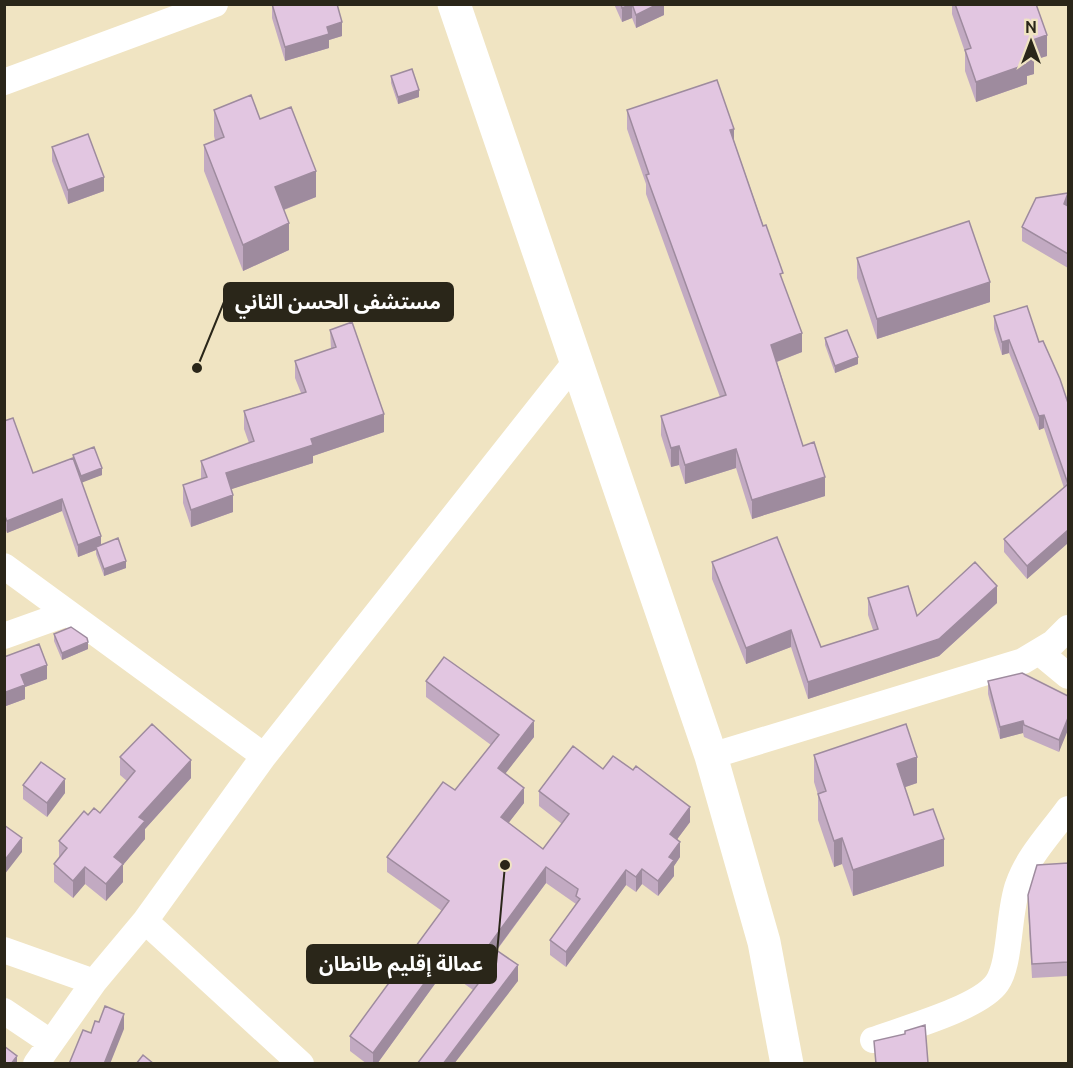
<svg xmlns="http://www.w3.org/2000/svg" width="1073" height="1068" font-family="Ubuntu,'Noto Sans Arabic',sans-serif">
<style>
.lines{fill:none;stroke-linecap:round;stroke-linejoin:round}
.street{stroke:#fff;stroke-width:26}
.primary{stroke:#fff;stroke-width:33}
.wall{fill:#c2aac2}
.shaded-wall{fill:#9e8b9e}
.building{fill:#e2c6e1;stroke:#9e8b9e;stroke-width:1.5}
.leader{fill:none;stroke:#2a2619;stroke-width:2}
.callout-dot{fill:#2a2619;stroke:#f0e4c2;stroke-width:2}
.callout{fill:#2a2619;stroke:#2a2619;stroke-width:2}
.callout-label{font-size:20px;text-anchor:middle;font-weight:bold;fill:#fff}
</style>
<rect width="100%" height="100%" fill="#f0e4c2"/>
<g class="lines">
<path class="street" d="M4,82L215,4
M4,566L264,756
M4,636L68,613
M1039,652L1068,676
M711,756L1023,661L1053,643L1068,628
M145,921L301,1064
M4,950L94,982
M4,1011L50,1042
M873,1040C903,1029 980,1008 997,983C1011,963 1008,912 1018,885C1028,856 1050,834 1068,809
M36,1064L94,982L145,921L264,756L577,360"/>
<path class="primary" d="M454,4L711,756L764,942L787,1064"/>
</g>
<path class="wall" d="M272,4L342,36L329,40V48L285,61L272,18Z
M614,4H664V15L636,28L632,18L622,22Z
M952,4H1036L1047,56L1034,60V74L1027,76V84L976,102L965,71V52L952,14Z
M391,76L419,97L398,104L391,83Z
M214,110L316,197L284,210L289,250L243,271L204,171V145L215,140L214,136Z
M627,110L734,141L783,282L802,352L777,362L803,446L825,496L752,519L736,468L685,484L679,465L671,467L661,435V416L720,397L646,194V184L627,129Z
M52,147L104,191L68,204L52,161Z
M1068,193V268L1022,241V227Z
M857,258L990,302L877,339L857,278Z
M994,316L1039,342L1068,403V543L1027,579L1004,552V539L1064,488L1044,428L1039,430L1009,353L1002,355L994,329Z
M330,330L384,432L313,456V463L231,489L233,512L191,527L183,503V485L201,479V461L249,443L244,429V411L301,393L295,378V361L331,349Z
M825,338L858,364L835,373L825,345Z
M4,421L33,473L73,460V455L102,475L81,482L101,545L126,568L104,576L96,554V550L78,557L62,511L7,533L4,526Z
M712,562L821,647L873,630L868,615V598L917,616L997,603L939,656L808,699L791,647L746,664L712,579Z
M54,634L88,649L62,660L54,641Z
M4,657L47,679L25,687V699L6,706L4,703Z
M426,681L534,737L505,773L524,803L508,823L543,849L562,824L539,806V791L603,769L690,822L677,839L680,857L674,866V876L658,896L642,884L636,892L626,885L566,967L550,955V940L576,904L546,883L497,950L518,981L473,990L445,970L377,1064H367L350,1051V1036L442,911L387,872V857L455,790L491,745L426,697Z
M988,681L1068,696L1059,752L1024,737L1023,733L1000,739L988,694Z
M814,755L917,783L905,787L914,815L944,866L853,896L842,864L834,867L818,820V795L814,782Z
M120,757L191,778L145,829V839L123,865V882L106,901L85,884L73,898L54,882V864L59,858V841L88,815L100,813L127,781L120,775Z
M23,785L65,793L47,817L23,799Z
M1068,863V976L1032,978L1028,909V895Z"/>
<path class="shaded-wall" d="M632,4V18L622,22V8Z
M658,4H664V15L636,28V15Z
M342,22V36L329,40V48L285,61V47L327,27Z
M1047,35V56L1034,60V74L1027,76V84L976,102V82L1024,57L1030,41Z
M419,90V97L398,104V97Z
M734,129V148L730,130Z
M316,171V197L275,213V187Z
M104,177V191L68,204V190Z
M1068,195V209L1064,204Z
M289,223V250L243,271V245Z
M990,282V302L877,339V319Z
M802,333V352L771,364V345Z
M1009,340V353L1002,355V342Z
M858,357V364L835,373V366Z
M384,414V432L313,456V463L226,491V473L311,439Z
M1044,415V428L1039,430V416Z
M679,446V465L671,467V448Z
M736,449V468L685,484V465Z
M102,468V475L81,483V476Z
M825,477V496L752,519V500Z
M233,495V512L191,527V510Z
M62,499V511L7,533V521Z
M1068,530V543L1027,579V566Z
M101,536V548L96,547V550L78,557V545Z
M126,561V568L104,576V569Z
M997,586V603L939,656L808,699V682Z
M791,630V647L746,664V648Z
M88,642V649L62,660V653Z
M47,665V679L25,687V699L6,706V692L21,675Z
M1068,718V730L1059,752V740Z
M534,721V737L498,783V768Z
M1023,721V733L1000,739V727Z
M917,757V783L897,790V764Z
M191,760V778L145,829V839L123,865V882L106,901V884L114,857L139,817Z
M65,779V793L47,817V803Z
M524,788V803L501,833V817Z
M690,807V822L670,849V834Z
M22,838V852L4,875V861Z
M842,838V864L834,867V841Z
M944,839V866L853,896V870Z
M680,842V857L674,866V876L658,896V881L669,857Z
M85,867V884L73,898V881Z
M546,867V883L489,960V945Z
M642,869V884L636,892V877Z
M626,870V885L566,967V952Z
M445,955V970L377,1064H373V1053Z
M518,965V981L454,1064H443Z
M124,1014V1029L110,1064H104Z
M17,1056V1064H11Z"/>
<path class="building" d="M272,4H337L342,22L327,27L329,34L285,47Z
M621,4H632L622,8Z
M632,4H658L636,15Z
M955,4H1036L1047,35L1030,41L1034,53L1024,57L1027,64L976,82L965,50L971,48Z
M412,69L419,90L398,97L391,76Z
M717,80L734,129L730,130L763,226L766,225L783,273L780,274L802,333L771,345L803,446L814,442L825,477L752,500L736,449L685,465L679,446L671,448L661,416L726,395L646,175L649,174L627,110Z
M251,95L260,119L291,107L316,171L275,187L289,223L243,245L204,145L224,137L214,110Z
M88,134L104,177L68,190L52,147Z
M1068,193L1064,204L1068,206V254L1022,227L1036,198Z
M969,221L990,282L877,319L857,258Z
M1027,306L1039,342L1043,341L1060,379L1068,403V530L1027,566L1004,539L1068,484L1044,415L1039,416L1009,340L1002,342L994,316Z
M352,322L384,414L311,439L313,445L226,473L233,495L191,510L183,485L207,477L201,461L254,441L244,411L306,392L295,361L336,347L330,330Z
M847,330L858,357L835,366L825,338Z
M13,418L33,473L73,458L101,536L78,545L62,499L7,521L4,514V421Z
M94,447L102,468L81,476L73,455Z
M777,537L821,647L878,629L868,598L908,586L917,616L975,562L997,586L939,639L808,682L791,630L746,648L712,562Z
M118,538L126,561L104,569L96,547Z
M71,627L87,638L88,642L62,653L54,634Z
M39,644L47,665L21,675L25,685L6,692L4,690V657Z
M444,657L534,721L498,768L524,788L501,817L543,849L569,814L539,791L573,746L603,769L613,756L633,770L636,766L690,807L670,834L680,842L669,857L674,860L658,881L642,869L636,877L626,870L566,952L550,940L580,899L576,896L578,889L546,867L489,945L518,965L443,1064H417L481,980L445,955L373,1053L350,1036L449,901L387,857L443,782L455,790L499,735L426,681Z
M1022,673L1068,696V718L1059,740L1024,725L1023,721L1000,727L988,681Z
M152,724L191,760L139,817L145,821L114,857L123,864L106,884L85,867L73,881L54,864L67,848L59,841L84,811L88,815L94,808L100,813L135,771L120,757Z
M906,724L917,757L897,764L914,815L933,809L944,839L853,870L842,838L834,841L818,794L826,791L814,755Z
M41,762L65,779L47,803L23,785Z
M4,825L22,838L4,861Z
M1068,863V962L1032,964L1028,895L1037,865Z
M105,1006L124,1014L104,1064H69L83,1030L91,1033L95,1021L99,1022Z
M925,1025L928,1063L876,1064L874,1041L905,1034V1031Z
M4,1046L17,1056L11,1064H4Z
M143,1055L154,1064H136Z"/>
<path class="leader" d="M197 368L224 302M505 865L496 964"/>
<g class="callout-dot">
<circle cx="197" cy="368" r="6"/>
<circle cx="505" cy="865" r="6"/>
</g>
<g class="callout">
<rect x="224" y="283" width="229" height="38" rx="6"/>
<rect x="307" y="945" width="189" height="38" rx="6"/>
</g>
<g class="callout-label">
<text x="338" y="309">مستشفى الحسن الثاني</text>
<text x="401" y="971">عمالة إقليم طانطان</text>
</g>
<rect width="1073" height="1068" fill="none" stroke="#2a2619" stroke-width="12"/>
<g transform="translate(1031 42)" stroke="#f0e4c2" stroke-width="4.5" paint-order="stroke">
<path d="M0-4.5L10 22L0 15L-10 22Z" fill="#2a2619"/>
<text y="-9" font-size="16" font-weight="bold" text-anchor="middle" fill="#2a2619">N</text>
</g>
</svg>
